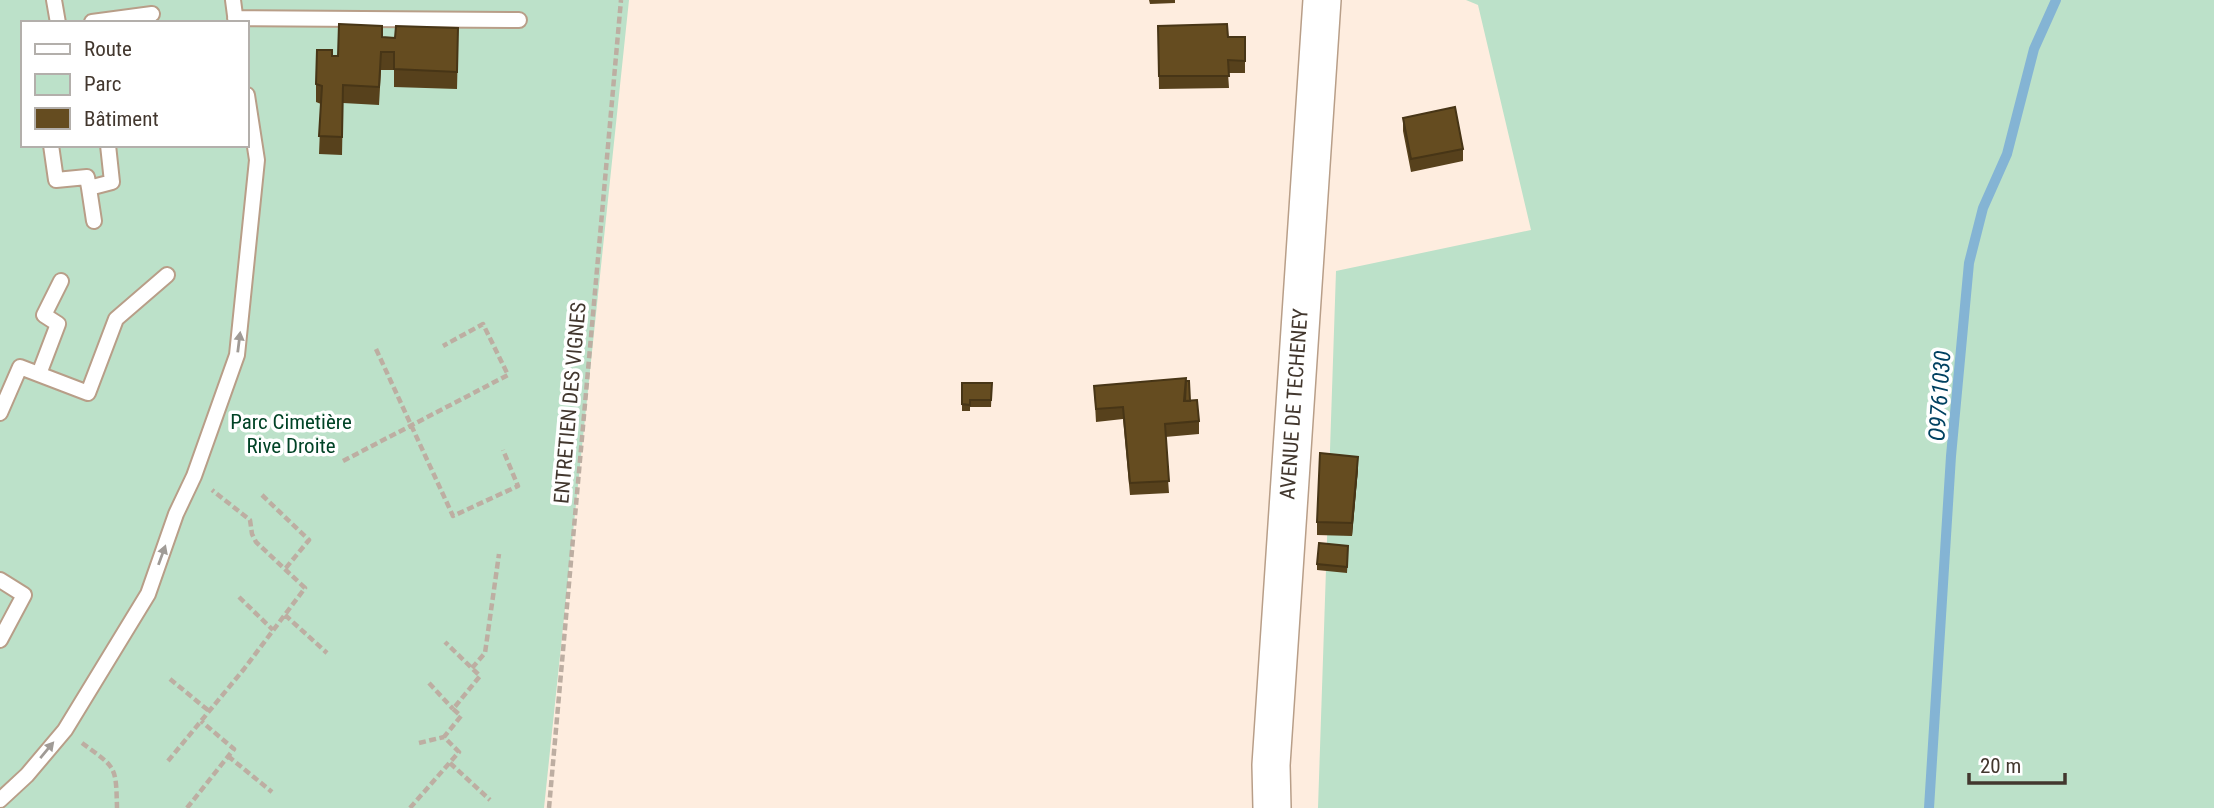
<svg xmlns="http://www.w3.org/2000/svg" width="2214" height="808" font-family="'Roboto Condensed',sans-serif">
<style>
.green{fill:#bce1c9;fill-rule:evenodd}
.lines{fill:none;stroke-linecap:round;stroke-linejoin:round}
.stream{stroke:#84b4d4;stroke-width:10}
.service-casing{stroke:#b89e88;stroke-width:18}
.tertiary-casing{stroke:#b89e88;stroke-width:40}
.path{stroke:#bdaea2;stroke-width:4.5;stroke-dasharray:7 3.5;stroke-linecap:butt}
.service{stroke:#fff;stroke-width:14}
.tertiary{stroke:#fff;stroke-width:37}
.wall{fill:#57411c}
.shaded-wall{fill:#473516}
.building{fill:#654c20;stroke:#473516;stroke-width:2}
.oneway{fill:#a09b96}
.labels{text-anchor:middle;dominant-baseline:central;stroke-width:7;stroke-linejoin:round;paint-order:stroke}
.street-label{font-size:21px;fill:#42372e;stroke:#fff}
.park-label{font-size:21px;fill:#014326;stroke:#fff}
.water-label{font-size:23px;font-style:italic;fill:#004161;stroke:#fff}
</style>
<rect width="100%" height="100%" fill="#feeddf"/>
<path class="green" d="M0,0H629L544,808H0ZM23,23H247V145H23Z
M1466,0H2214V808H1318L1336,271L1531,230L1478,5Z"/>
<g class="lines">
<path class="stream" d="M1929,808L1951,456L1969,263L1983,208L2007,154L2034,49L2056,0"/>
<defs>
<path id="service" d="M54,0L58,23
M233,0L236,23
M235,18L519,20
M92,22L152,14
M51,145L56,180L87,177L89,188
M94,221L89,188L112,182L108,145
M39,374L58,324L44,315L61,281
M0,413L20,367L88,393L116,319L167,275
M0,580L24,595L0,640
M0,800L27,775L65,730L148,594L176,514L194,476L237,355L257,160L247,95"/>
<path id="tertiary" d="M1272,808L1271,765L1322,0"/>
</defs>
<use href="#service" class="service-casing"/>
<use href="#tertiary" class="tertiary-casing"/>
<path class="path" d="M376,349L453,516L518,486L503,450
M343,461L508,375L483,324L443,346
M262,495L309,540L285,569
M239,597L273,630
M285,615L327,653
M472,668L485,653L499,554
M170,679L209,711
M429,683L453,709
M82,743C116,768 116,765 117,808
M419,743L444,737
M228,756L272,792
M168,761L244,669L305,588L256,542L252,534L250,520L212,490
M450,763L490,800
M187,808L234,749L201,721
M410,808L459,752L444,737L461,716L453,709L480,676L445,642
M549,808L621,0"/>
<use href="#service" class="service"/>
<use href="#tertiary" class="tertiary"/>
</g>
<path class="wall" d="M1149,0H1175V3L1150,4Z
M1158,26L1228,37H1245V73H1228L1229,88L1159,89Z
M382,37L458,46L457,89L394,87V70H381L379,105L343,103L342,155L319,154L321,104L316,102V84L332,56H338Z
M1403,118L1463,149V161L1411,172L1403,131Z
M992,383L991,407H970V411H962V404Z
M1094,386L1190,401L1199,421V434L1165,437L1169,493L1130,495L1123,419L1096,422Z
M1358,469L1352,536L1317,535V522Z
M1348,553L1347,573L1317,570V564Z"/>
<path class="shaded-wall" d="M1358,457V469L1352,536V523Z"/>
<path class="building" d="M339,24L382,26V37L395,38L396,26L458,28L457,72L394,69V52H381L379,87L343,85L342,137L319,136L322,86L316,84L317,50H332V56H338Z
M1227,24L1228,37H1245V61L1228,60L1229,76H1159L1158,26Z
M1455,107L1463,149L1411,159L1403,118Z
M1186,378L1184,401L1197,400L1199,421L1165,424L1169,481L1130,483L1123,407L1096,409L1094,386Z
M1186,381H1189L1190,401H1185Z
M962,383H992L991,400H970V405L962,404Z
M1320,453L1358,457L1352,523L1317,522Z
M1319,543L1348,546L1347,567L1317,564Z"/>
<defs><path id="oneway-solid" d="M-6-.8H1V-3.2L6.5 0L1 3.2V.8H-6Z" transform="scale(1.75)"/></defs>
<g class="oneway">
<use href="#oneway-solid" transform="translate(239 342) rotate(-83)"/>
<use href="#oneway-solid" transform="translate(162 555) rotate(-70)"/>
<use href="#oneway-solid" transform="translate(47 750) rotate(-50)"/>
</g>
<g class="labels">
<g class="street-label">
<text transform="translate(570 403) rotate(-85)">ENTRETIEN DES VIGNES</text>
<text transform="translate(1294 404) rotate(-86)">AVENUE DE TECHENEY</text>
</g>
<g class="park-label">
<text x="291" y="422">Parc Cimetière<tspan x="291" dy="24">Rive Droite</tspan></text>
</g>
<g class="water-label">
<text transform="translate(1940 396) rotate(-86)">O9761030</text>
</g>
</g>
<rect x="21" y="21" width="228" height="126" fill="#ffffff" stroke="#b3afab" stroke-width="2"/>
<rect x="35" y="44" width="35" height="10" fill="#ffffff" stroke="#b3afab" stroke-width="2"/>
<text x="84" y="56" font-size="21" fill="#42372e">Route</text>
<rect x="35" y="74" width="35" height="21" fill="#bce1c9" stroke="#b3afab" stroke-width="2"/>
<text x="84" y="91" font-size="21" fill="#42372e">Parc</text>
<rect x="35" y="108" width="35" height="21" fill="#654c20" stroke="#b3afab" stroke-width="2"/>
<text x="84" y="126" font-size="21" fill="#42372e">Bâtiment</text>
<path d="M1969 773v10h96v-10" fill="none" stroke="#42372e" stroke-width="3.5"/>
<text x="1980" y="773" font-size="21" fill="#42372e" stroke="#ffffff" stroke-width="5" paint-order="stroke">20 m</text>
</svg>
